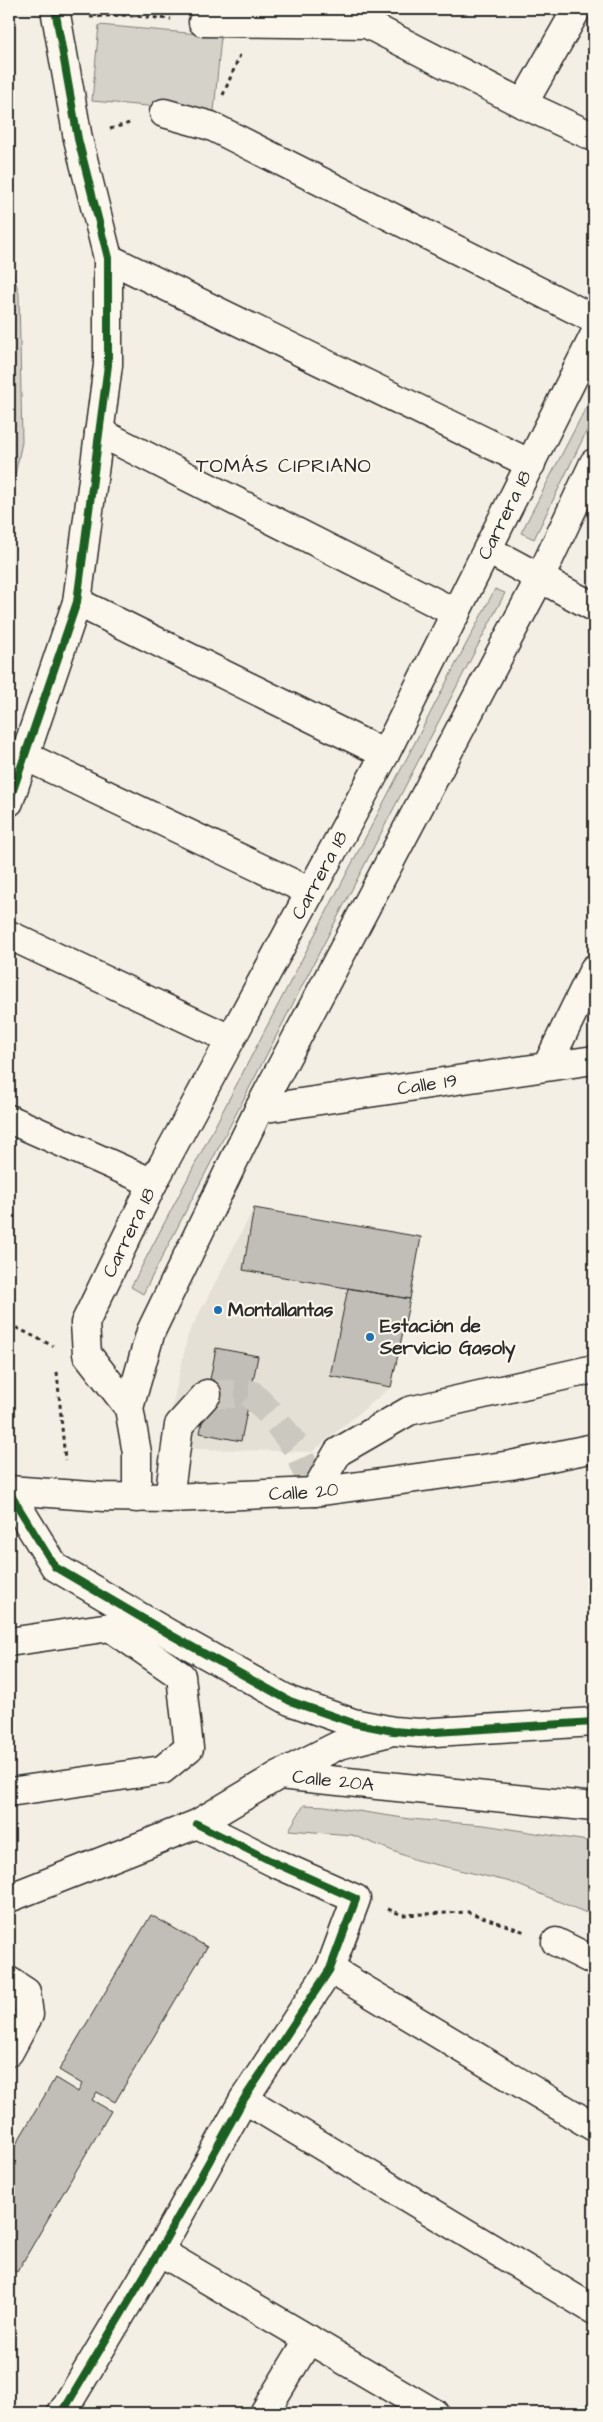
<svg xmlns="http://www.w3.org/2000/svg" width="603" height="2422" font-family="'Architects Daughter',sans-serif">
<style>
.built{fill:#e4e0d6}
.green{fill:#d5d2c9;stroke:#807e7a}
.building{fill:#c0beb6;stroke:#2b2b2b}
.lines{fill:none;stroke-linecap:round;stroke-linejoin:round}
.minor-tunnel{stroke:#cbc8bf;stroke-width:28;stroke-dasharray:28 14;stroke-linecap:butt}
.minor-casing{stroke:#2b2b2b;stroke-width:31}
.major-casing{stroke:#2b2b2b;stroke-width:31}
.path{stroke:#2b2b2b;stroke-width:3;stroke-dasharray:4 4;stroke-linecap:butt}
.minor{stroke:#fbf7ec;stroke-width:28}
.major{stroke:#fbf7ec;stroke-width:28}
.cycleway-casing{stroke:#fbf7ec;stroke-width:11}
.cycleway{stroke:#1b5e20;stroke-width:8}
.poi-dot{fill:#1f6fb2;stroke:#fbf7ec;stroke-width:2}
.labels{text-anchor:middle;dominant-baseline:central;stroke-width:4.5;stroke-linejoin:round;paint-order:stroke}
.street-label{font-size:19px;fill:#2b2b2b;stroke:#fbf7ec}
.poi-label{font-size:19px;font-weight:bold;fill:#2b2b2b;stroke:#fbf7ec;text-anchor:start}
.neighbourhood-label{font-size:20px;letter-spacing:1px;fill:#2b2b2b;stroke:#fbf7ec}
</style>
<rect width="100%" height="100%" fill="#f3efe4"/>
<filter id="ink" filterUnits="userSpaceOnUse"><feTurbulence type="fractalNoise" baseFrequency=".02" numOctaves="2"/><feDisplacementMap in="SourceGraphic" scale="10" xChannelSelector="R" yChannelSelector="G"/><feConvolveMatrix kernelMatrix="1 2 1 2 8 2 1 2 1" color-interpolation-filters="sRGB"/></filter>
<g filter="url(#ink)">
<path class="built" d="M254,1208L421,1237L391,1387L312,1452L163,1448L188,1335Z"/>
<path class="green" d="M99,25L221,36L214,112L92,101Z
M9,257L19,294L22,442L9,504Z
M594,392V416L534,539L521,533Z
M495,589L505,593L143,1294L131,1287Z
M304,1805L325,1806L410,1819L484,1825L594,1842V1916L511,1882L416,1860L352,1835L289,1830Z"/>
<path class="building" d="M254,1208L421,1237L410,1299L243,1270Z
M348,1288L410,1299L391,1387L330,1376Z
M216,1348L258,1356L241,1441L200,1433Z
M151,1915L207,1947L115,2102L97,2092L92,2100L111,2111L17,2272L9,2267V2156L55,2078L78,2092L82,2084L59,2070Z"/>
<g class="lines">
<path class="minor-tunnel" d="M207,1394H251L269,1412L296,1447L315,1492"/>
<defs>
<g id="minor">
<path d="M203,22L367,24L523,104L594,137"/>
<path d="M523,104L577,9"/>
<path d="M164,113L211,126L594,319"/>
<path d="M108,258L531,464"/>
<path d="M99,432L456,613"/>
<path d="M488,550L594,607"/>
<path d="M77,602L385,754"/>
<path d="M25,756L311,892"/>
<path d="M9,802L77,602L108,365V258L78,139L55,9"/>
<path d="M9,935L230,1039"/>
<path d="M547,1066L594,969"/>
<path id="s1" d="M259,1109L594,1060"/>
<path d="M9,1119L153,1183"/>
<path d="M9,1492L55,1567L171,1635L290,1701L353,1723L393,1731L419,1733L594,1722"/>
<path d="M315,1492L338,1452L409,1411L594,1369"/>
<path d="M169,1498L179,1425L207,1394"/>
<path d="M9,1642L110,1627L181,1676L189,1748L162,1770L9,1792"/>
<path d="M279,1775L339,1745L386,1733"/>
<path id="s2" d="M9,1898L197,1824L279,1775L594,1807"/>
<path d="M556,1942L594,1961"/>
<path d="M330,1969L594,2127"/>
<path d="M9,1981L26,1992L29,2015L9,2052"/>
<path d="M244,2099L594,2310"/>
<path d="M159,2251L434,2413"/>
<path d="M62,2413L159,2251L244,2099L330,1969L356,1899L275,1863L197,1824"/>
<path d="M264,2413L309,2339"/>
</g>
<g id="major">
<path id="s3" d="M129,1408L87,1354L85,1323L153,1183L385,754L594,336"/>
<path id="s4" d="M9,1490L104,1497L169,1498L315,1492L511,1465L594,1448"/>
<path d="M137,1498V1453L129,1408L151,1331L259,1109L540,578L594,463"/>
</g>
</defs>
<use href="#minor" class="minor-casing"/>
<use href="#major" class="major-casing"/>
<path class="path" d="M122,9V15
M90,17L122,15L171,19
M223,95L240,55
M110,129L133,122
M9,1324L53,1346
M57,1372L65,1460
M388,1909L402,1915L468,1912L525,1932"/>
<use href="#minor" class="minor"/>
<use href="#major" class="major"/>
<defs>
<path id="cycleway" d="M9,802L77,602L108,365V258L78,139L55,9
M9,1492L55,1567L171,1635L290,1701L353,1723L393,1731L419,1733L594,1722
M62,2413L159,2251L244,2099L330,1969L356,1899L275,1863L197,1824"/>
</defs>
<use href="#cycleway" class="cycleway-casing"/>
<use href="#cycleway" class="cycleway"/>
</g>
</g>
<g class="poi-dot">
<circle cx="218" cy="1310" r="5"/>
<circle cx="370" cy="1337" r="5"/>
</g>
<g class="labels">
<g class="street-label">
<text stroke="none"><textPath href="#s3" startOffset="1010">Carrera 18</textPath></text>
<text stroke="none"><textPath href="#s3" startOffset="605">Carrera 18</textPath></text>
<text stroke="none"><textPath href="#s1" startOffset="170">Calle 19</textPath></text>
<text stroke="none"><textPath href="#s3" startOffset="200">Carrera 18</textPath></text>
<text stroke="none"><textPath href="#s4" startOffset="295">Calle 20</textPath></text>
<text stroke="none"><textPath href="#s2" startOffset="352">Calle 20A</textPath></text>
</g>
<g class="poi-label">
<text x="228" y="1310">Montallantas</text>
<text x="380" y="1326">Estación de<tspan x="380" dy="22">Servicio Gasoly</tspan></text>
</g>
<g class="neighbourhood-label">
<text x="284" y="466">TOMÁS CIPRIANO</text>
</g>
</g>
<rect width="603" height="2422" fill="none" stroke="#fbf7ec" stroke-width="30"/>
<rect x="15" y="15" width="573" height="2392" fill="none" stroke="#2b2b2b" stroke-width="2" filter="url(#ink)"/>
</svg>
